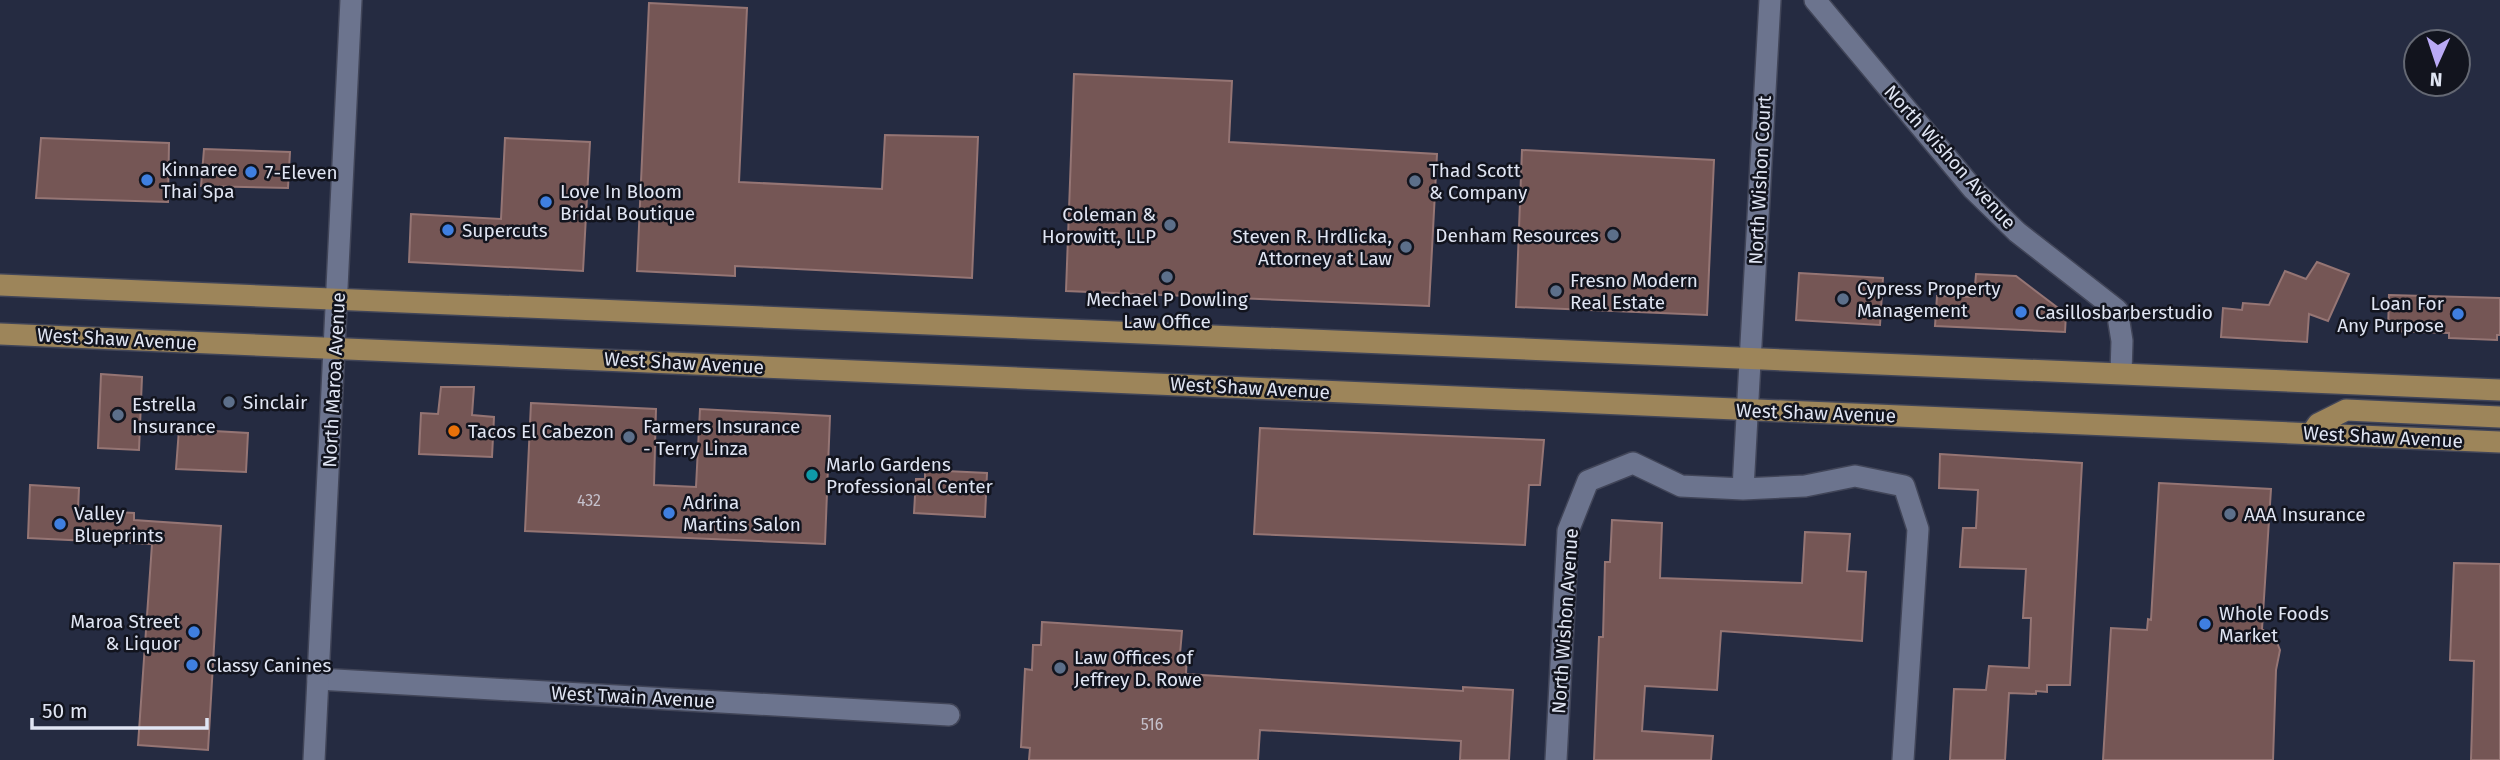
<svg xmlns="http://www.w3.org/2000/svg" width="2500" height="760" font-family="'Fira Sans',sans-serif">
<style>
.building{fill:#755655;stroke:#957574;stroke-width:2}
.lines{fill:none;stroke-linecap:round;stroke-linejoin:round}
.street-casing{stroke:#414558;stroke-width:24}
.secondary-casing{stroke:#414558;stroke-width:24}
.primary-casing{stroke:#414558;stroke-width:24}
.street{stroke:#6c748e;stroke-width:21}
.secondary{stroke:#6c748e;stroke-width:21}
.primary{stroke:#9d855a;stroke-width:21}
.shop-dot{fill:#3f7fe0;stroke:#12141e;stroke-width:2.5}
.service-dot{fill:#5c6f8a;stroke:#12141e;stroke-width:2.5}
.food-dot{fill:#e8710a;stroke:#12141e;stroke-width:2.5}
.culture-dot{fill:#0f9aa8;stroke:#12141e;stroke-width:2.5}
.labels{text-anchor:middle;dominant-baseline:central;stroke-width:5;stroke-linejoin:round;paint-order:stroke}
.number-label{font-size:16px;fill:#c5c1cc}
.street-label{font-size:19px;fill:#e0e5f3;stroke:#12141e}
.poi-label{font-size:19px;fill:#e0e5f3;stroke:#12141e;text-anchor:start}
</style>
<rect width="100%" height="100%" fill="#252b41"/>
<path class="building" d="M649,3L747,8L739,182L882,189L885,135L978,137L972,278L735,266V276L637,271Z
M1074,74L1232,81L1229,142L1437,154L1429,306L1066,291Z
M41,138L169,143L168,202L36,198Z
M505,138L590,142L583,271L409,262L411,214L501,219Z
M204,149L290,152L288,188L201,186Z
M1522,150L1714,160L1707,315L1516,307Z
M2317,262L2349,274L2328,321L2309,314L2307,342L2221,337L2223,308L2242,310L2243,303L2269,305L2285,271L2306,279Z
M1799,273L1883,278L1880,325L1796,320Z
M1976,274L2016,276L2066,314L2065,332L1935,326L1937,296L1974,297Z
M2389,295L2500,298V335H2497V340L2449,338V333L2388,331Z
M101,374L142,377L139,450L98,448Z
M441,387H474L472,415L494,417L492,457L419,454L421,413L438,414Z
M531,403L656,409L654,485L696,487L700,409L830,416L825,544L525,531Z
M1260,428L1544,440L1540,485H1529L1525,545L1254,534Z
M179,429L248,433L246,472L176,469Z
M1940,454L2082,463L2070,685H2047V692L2036,691V694L2009,693L2005,760H1950L1954,689L1986,690L1989,666L2029,668L2031,618H2023L2026,569L1960,567L1963,528H1976L1978,490L1939,488Z
M925,470L987,473L985,517L914,513L916,479H925Z
M2159,483L2271,489L2262,629L2276,640L2280,650L2276,670L2273,760H2103L2111,628L2147,630L2148,619L2151,620Z
M30,485L79,488L78,510L134,513V520L221,526L208,750L138,745L152,544L28,538Z
M1612,520L1662,523L1660,578L1802,583L1805,532L1850,534L1847,571L1866,572L1862,641L1721,631L1717,690L1645,686L1642,731L1713,736L1711,760H1594L1599,637H1603L1605,562H1610Z
M2454,563L2500,564V760H2471L2474,661L2450,660Z
M1042,622L1182,631L1180,654H1187L1186,674L1463,691V687L1513,690L1509,760H1460L1461,741L1260,730L1258,760H1029L1030,748L1021,747L1025,669L1032,670L1033,645H1041Z"/>
<g class="lines">
<defs>
<path id="street" d="M1815,0L1973,189L2017,232L2117,310L2122,341L2121,373
M1743,489L1770,0
M318,679L949,715
M1556,760L1568,531L1588,481L1633,463L1681,486L1743,489L1805,486L1855,476L1904,486L1918,529L1903,760"/>
<path id="secondary" d="M314,760L351,0"/>
<path id="primary" d="M0,285L2500,390
M0,334L2500,442
M2311,434L2318,424L2346,410L2500,417"/>
</defs>
<use href="#street" class="street-casing"/>
<use href="#secondary" class="secondary-casing"/>
<use href="#primary" class="primary-casing"/>
<use href="#street" class="street"/>
<use href="#secondary" class="secondary"/>
<use href="#primary" class="primary"/>
</g>
<g class="shop-dot">
<circle cx="251" cy="172" r="7"/>
<circle cx="147" cy="180" r="7"/>
<circle cx="546" cy="202" r="7"/>
<circle cx="448" cy="230" r="7"/>
<circle cx="2021" cy="312" r="7"/>
<circle cx="2458" cy="314" r="7"/>
<circle cx="669" cy="513" r="7"/>
<circle cx="60" cy="524" r="7"/>
<circle cx="2205" cy="624" r="7"/>
<circle cx="194" cy="632" r="7"/>
<circle cx="192" cy="665" r="7"/>
</g>
<g class="service-dot">
<circle cx="1415" cy="181" r="7"/>
<circle cx="1170" cy="225" r="7"/>
<circle cx="1613" cy="235" r="7"/>
<circle cx="1406" cy="247" r="7"/>
<circle cx="1167" cy="277" r="7"/>
<circle cx="1556" cy="291" r="7"/>
<circle cx="1843" cy="299" r="7"/>
<circle cx="229" cy="402" r="7"/>
<circle cx="118" cy="415" r="7"/>
<circle cx="629" cy="437" r="7"/>
<circle cx="2230" cy="514" r="7"/>
<circle cx="1060" cy="668" r="7"/>
</g>
<circle class="food-dot" cx="454" cy="431" r="7"/>
<circle class="culture-dot" cx="812" cy="475" r="7"/>
<g class="labels">
<g class="number-label">
<text x="589" y="500">432</text>
<text x="1152" y="724">516</text>
</g>
<g class="street-label">
<text transform="translate(1950 157) rotate(48)">North Wishon Avenue</text>
<text transform="translate(1760 180) rotate(-87)">North Wishon Court</text>
<text transform="translate(117 339) rotate(3)">West Shaw Avenue</text>
<text transform="translate(684 363) rotate(3)">West Shaw Avenue</text>
<text transform="translate(334 380) rotate(-87)">North Maroa Avenue</text>
<text transform="translate(1250 388) rotate(3)">West Shaw Avenue</text>
<text transform="translate(1816 413) rotate(2)">West Shaw Avenue</text>
<text transform="translate(2383 437) rotate(3)">West Shaw Avenue</text>
<text transform="translate(1565 621) rotate(-86)">North Wishon Avenue</text>
<text transform="translate(633 697) rotate(3)">West Twain Avenue</text>
</g>
<g class="poi-label">
<text x="161" y="169">Kinnaree<tspan x="161" dy="22">Thai Spa</tspan></text>
<text x="1429" y="170">Thad Scott<tspan x="1429" dy="22">&amp; Company</tspan></text>
<text x="265" y="172">7-Eleven</text>
<text x="560" y="191">Love In Bloom<tspan x="560" dy="22">Bridal Boutique</tspan></text>
<text x="1156" y="214" text-anchor="end">Coleman &amp;<tspan x="1156" dy="22">Horowitt, LLP</tspan></text>
<text x="462" y="230">Supercuts</text>
<text x="1599" y="235" text-anchor="end">Denham Resources</text>
<text x="1392" y="236" text-anchor="end">Steven R. Hrdlicka,<tspan x="1392" dy="22">Attorney at Law</tspan></text>
<text x="1570" y="280">Fresno Modern<tspan x="1570" dy="22">Real Estate</tspan></text>
<text x="1857" y="288">Cypress Property<tspan x="1857" dy="22">Management</tspan></text>
<text x="1167" y="299" text-anchor="middle">Mechael P Dowling<tspan x="1167" dy="22">Law Office</tspan></text>
<text x="2444" y="303" text-anchor="end">Loan For<tspan x="2444" dy="22">Any Purpose</tspan></text>
<text x="2035" y="312">Casillosbarberstudio</text>
<text x="243" y="402">Sinclair</text>
<text x="132" y="404">Estrella<tspan x="132" dy="22">Insurance</tspan></text>
<text x="643" y="426">Farmers Insurance<tspan x="643" dy="22">- Terry Linza</tspan></text>
<text x="468" y="431">Tacos El Cabezon</text>
<text x="826" y="464">Marlo Gardens<tspan x="826" dy="22">Professional Center</tspan></text>
<text x="683" y="502">Adrina<tspan x="683" dy="22">Martins Salon</tspan></text>
<text x="74" y="513">Valley<tspan x="74" dy="22">Blueprints</tspan></text>
<text x="2244" y="514">AAA Insurance</text>
<text x="2219" y="613">Whole Foods<tspan x="2219" dy="22">Market</tspan></text>
<text x="180" y="621" text-anchor="end">Maroa Street<tspan x="180" dy="22">&amp; Liquor</tspan></text>
<text x="1074" y="657">Law Offices of<tspan x="1074" dy="22">Jeffrey D. Rowe</tspan></text>
<text x="206" y="665">Classy Canines</text>
</g>
</g>
<g transform="translate(2437 63) rotate(183)"><circle r="33" fill="#12141e" stroke="#646873" stroke-width="2"/>
<path d="M0-5L12 26L0 18L-12 26Z" fill="#baaaf6"/>
<text y="-10" font-size="19" font-weight="bold" text-anchor="middle" fill="#e0e5f3">N</text>
</g>
<path d="M32 718v10h175v-10" fill="none" stroke="#e0e5f3" stroke-width="3.5"/>
<text x="42" y="718" font-size="21" fill="#e0e5f3" stroke="#12141e" stroke-width="5" paint-order="stroke">50 m</text>
</svg>
